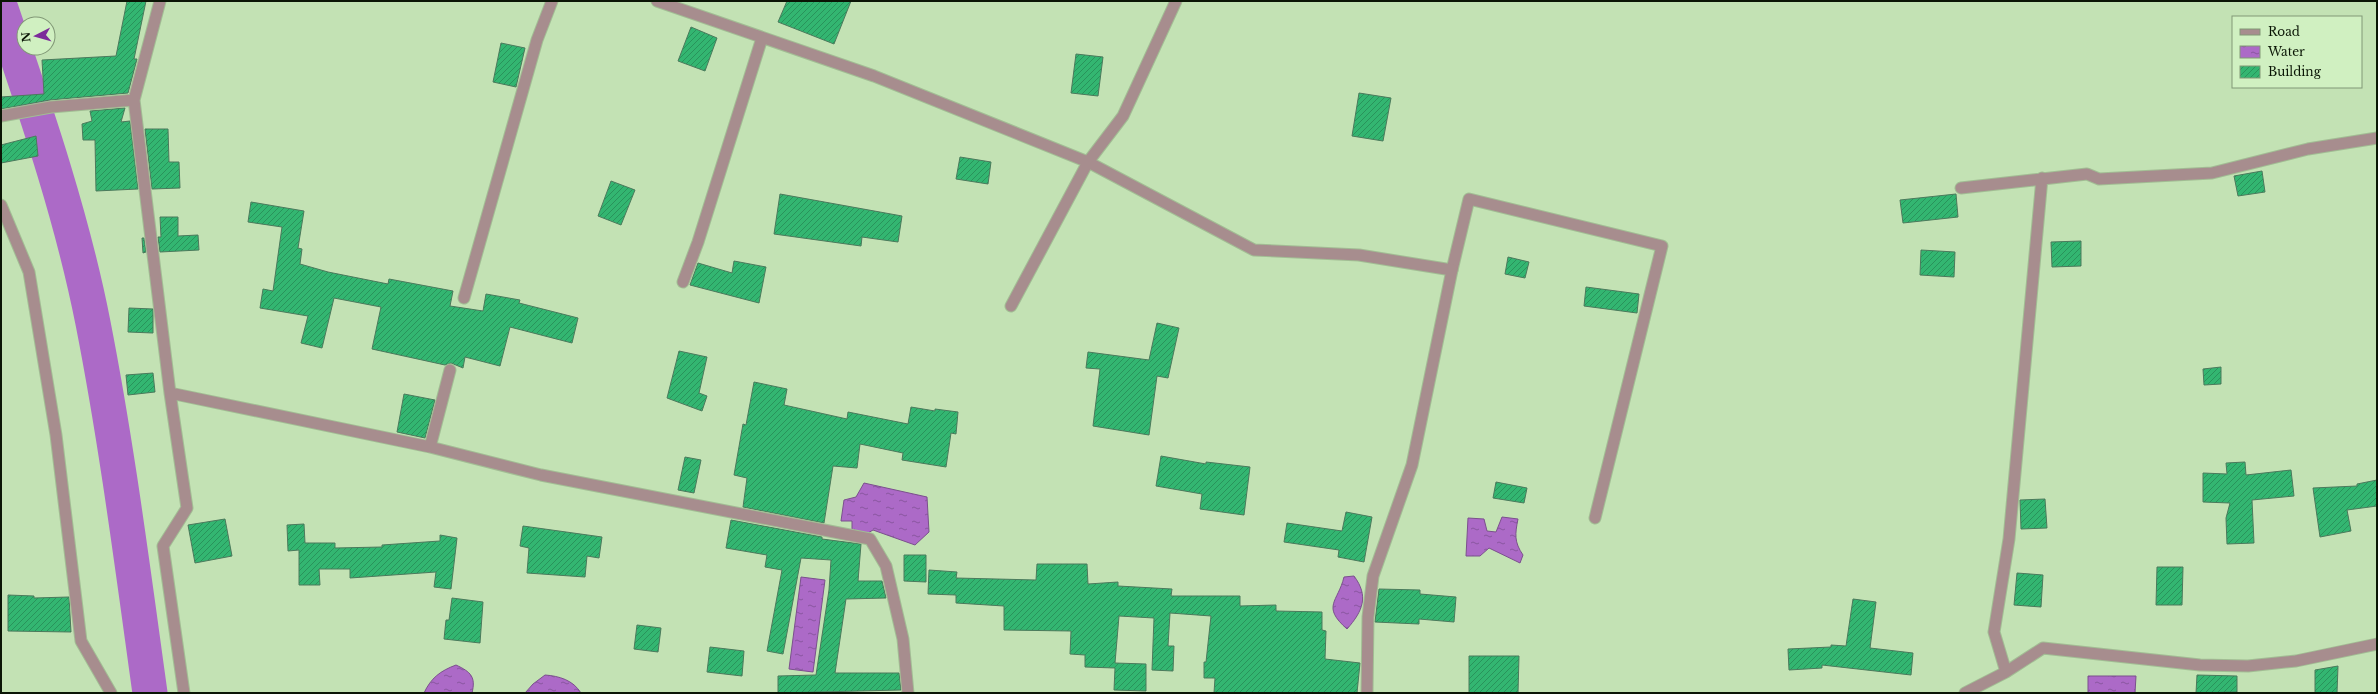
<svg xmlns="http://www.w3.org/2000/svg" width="2378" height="694" font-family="'Libre Baskerville',serif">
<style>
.water{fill:url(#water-ripples);stroke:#7b508d}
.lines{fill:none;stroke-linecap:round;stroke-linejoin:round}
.river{stroke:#ac6ac7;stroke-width:35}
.building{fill:url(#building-hatch);stroke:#4b7a5c}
.pedestrian-casing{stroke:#a2bd94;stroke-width:13}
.minor-casing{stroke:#a2bd94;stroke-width:13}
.pedestrian{stroke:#a78d8e;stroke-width:11}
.minor{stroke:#a78d8e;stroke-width:11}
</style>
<defs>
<pattern id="water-ripples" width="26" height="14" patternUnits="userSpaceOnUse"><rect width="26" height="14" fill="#ac6ac7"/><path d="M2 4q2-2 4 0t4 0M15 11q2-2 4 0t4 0" fill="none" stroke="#8a56a0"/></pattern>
<pattern id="building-hatch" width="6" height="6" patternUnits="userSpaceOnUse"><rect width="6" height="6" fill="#33b671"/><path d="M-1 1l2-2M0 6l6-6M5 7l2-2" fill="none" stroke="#29935b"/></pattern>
</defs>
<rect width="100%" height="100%" fill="#c3e2b4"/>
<path class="water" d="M864,483L927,497L929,532L915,545L873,530L868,533L852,530V521H841L844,500L856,497Z
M1502,517L1518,519C1515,534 1514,542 1523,555L1520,563L1489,548L1480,556H1466L1468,518L1484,519L1487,531L1496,532Z
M1354,576C1369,596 1363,611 1347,629C1321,606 1338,602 1344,577Z
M801,577L825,580L813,672L789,669Z
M456,665C471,672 476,677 472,693H424C431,678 440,671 456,665Z
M545,675C559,676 573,680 581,693H525L533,684Z
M2088,676H2136L2135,693H2088Z"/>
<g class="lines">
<path class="river" d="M1,9C36,112 72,216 93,323C117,445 133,571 150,693"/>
</g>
<path class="building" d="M127,1H146L134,59H137L128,93L50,100L1,109V97L44,94L42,60L116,56Z
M787,1H851L834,44L778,22Z
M691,27L717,38L705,71L678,61Z
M501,43L525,48L516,87L493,82Z
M1076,54L1103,57L1098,96L1071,93Z
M1359,93L1391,98L1383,141L1352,136Z
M125,108L121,122L130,121L138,189L96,191L95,140H83L82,124L92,121L90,111Z
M145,129H168L169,162H179L180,188L152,189Z
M36,136L38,156L1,163V145Z
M960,157L991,162L988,184L956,179Z
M2262,171L2265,192L2238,196L2234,176Z
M611,181L635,190L621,225L598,216Z
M780,194L902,216L898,242L862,237L861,246L774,234Z
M1956,194L1958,217L1903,223L1900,200Z
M251,202L304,211L298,248L302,249L300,264L328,272L388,284L389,279L453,291L450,306L483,311L486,294L520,300L519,303L578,318L572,343L510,327L500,366L465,357L463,368L451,363L445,365L372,349L381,307L334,298L322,348L301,343L308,316L260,308L263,289L273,291L282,227L248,222Z
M160,217H178V236L198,235L199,250L160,252L158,237H161Z
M142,238H144L146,252L143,253Z
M2081,241V266L2052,267L2051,242Z
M1921,250L1955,252L1954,277L1920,275Z
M1508,257L1529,262L1525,278L1505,274Z
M734,261L766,267L759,303L690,285L698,263L732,273Z
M1586,287L1639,294L1637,313L1584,306Z
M129,308L153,309V333L128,332Z
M1157,323L1179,328L1168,378L1157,376L1149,435L1093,426L1100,369L1086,368L1088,352L1149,360Z
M679,351L707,357L699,393L707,396L702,411L667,398Z
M2221,367V384L2204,385L2203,369Z
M153,373L155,392L128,395L126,375Z
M754,382L787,389L784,405L847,419L848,412L908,424L911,407L935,411V409L958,412L956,434L951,433L946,467L902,460L903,453L860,444L857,468L833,466L824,523L743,507L747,478L734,475L743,424L746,425Z
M404,394L435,400L425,438L397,432Z
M1161,456L1206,464V462L1250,467L1244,515L1200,509L1202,494L1156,486Z
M685,457L701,460L694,493L678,490Z
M2245,462L2246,475L2291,470L2294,496L2252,500L2254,543L2227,544L2226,518L2230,503L2203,502V473L2227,474L2226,463Z
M2377,480V506L2347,510L2351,531L2320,537L2313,488L2357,486V484Z
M1496,482L1527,488L1524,503L1493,498Z
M2045,499L2047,528L2021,529L2020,500Z
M1346,512L1372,517L1364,562L1338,557L1339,550L1284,542L1287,523L1342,531Z
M225,519L232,556L195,563L188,525Z
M731,520L822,537V539L861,544L858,581H882L886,598L846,599L835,673H899L901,690L778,693V676L816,675L829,590L831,560L801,558L783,654L767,651L782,570L765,567L767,555L726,548Z
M304,524L305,543H335V548L382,547V545L440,541V535L457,538L451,589L434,587L436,572L350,578V569H319L320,585H299V550L288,551L287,525Z
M523,526L602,537L599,558L587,556L585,577L527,573L529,548L520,546Z
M904,555H926V582L904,581Z
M1037,564H1087L1088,584L1118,582V586L1172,589L1171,596H1240V606L1276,605V611L1322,612V630L1326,631L1325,659L1360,663L1357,693H1214L1215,678H1204V662H1206L1211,616L1170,613L1168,646H1174L1173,671L1152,670L1154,618L1119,616L1115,663L1146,664V691L1114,690L1115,668L1085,667V655L1070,654L1071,631L1004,630V606L956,603V595L928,594L929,570L957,572L956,578L1036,580Z
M2157,567H2183L2182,605H2156Z
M2017,573L2043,575L2041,607L2014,605Z
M1379,589L1420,590V594L1456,597L1454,622L1419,619V624L1375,622Z
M8,595L34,596V598L69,597L71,632L8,631Z
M452,598L483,602L480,643L444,639L446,620H449Z
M1853,599L1876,602L1870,648L1913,653L1911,675L1822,665V668L1789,670L1788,649L1831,647V645L1846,646Z
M637,625L661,628L658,652L634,649Z
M710,647L744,651L742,676L707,672Z
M1469,656H1519L1518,693H1469Z
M2338,666L2337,693H2315V670Z
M2197,675L2237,676V692L2196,693Z"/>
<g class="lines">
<defs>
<path id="pedestrian" d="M1452,270L1469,199L1662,246L1595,518"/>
<path id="minor" d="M657,1L874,76L1088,162L1254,250L1359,255L1452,270L1412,465L1373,576L1368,617L1367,693
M134,100L170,393L430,447L450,370
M1,116L51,107L134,100L160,1
M1961,188L2087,174L2099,179L2212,173L2308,149L2377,138
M1,205L29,272L56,435L81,641L111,693
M683,282L698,242L762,38
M464,298L537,40L552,1
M1011,306L1088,162L1123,116L1176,1
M170,393L187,508L163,546L184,693
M430,447L541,475L870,539L886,566L903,639L908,693
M2006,672L1994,632L2009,539L2042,178
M1965,693L2006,672L2043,648L2200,665L2248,666L2296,661L2377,644"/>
</defs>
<use href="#pedestrian" class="pedestrian-casing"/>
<use href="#minor" class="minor-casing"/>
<use href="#pedestrian" class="pedestrian"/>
<use href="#minor" class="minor"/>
</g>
<rect width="2378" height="694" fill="none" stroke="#0a1505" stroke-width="4"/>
<rect x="2232" y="16" width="130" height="72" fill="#d0f0c1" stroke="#819876"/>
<rect x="2240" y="29" width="20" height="6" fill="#a78d8e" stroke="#819876"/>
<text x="2268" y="36" font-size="12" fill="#0a1505">Road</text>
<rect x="2240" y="46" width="20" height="12" fill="url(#water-ripples)" stroke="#819876"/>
<text x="2268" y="56" font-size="12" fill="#0a1505">Water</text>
<rect x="2240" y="66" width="20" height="12" fill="url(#building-hatch)" stroke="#819876"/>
<text x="2268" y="76" font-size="12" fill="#0a1505">Building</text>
<g transform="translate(36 36) rotate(264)"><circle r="19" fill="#d0f0c1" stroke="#819876"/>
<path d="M0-3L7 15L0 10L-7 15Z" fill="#7c2a9a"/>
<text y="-6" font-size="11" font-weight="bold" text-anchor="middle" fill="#0a1505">N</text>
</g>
</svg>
